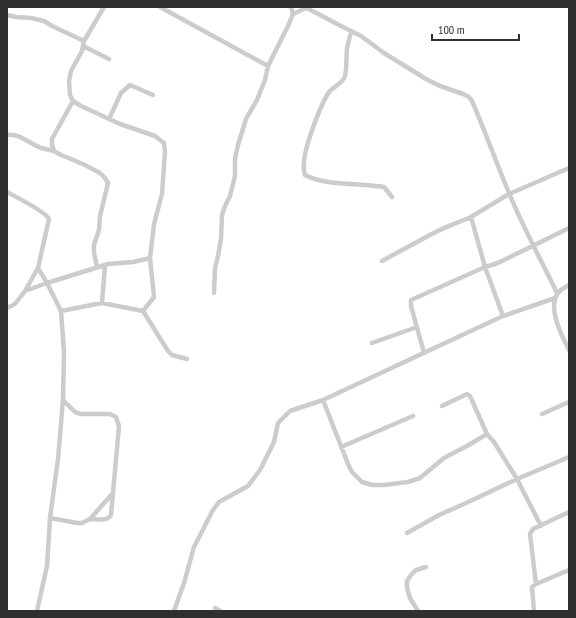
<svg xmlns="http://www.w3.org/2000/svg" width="576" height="618" font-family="'PT Sans Narrow',sans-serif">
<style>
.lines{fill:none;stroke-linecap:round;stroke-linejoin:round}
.street{stroke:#ccc;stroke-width:4.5}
</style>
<rect width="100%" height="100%" fill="#fff"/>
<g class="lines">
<path class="street" d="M160,7L268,66
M305,7L339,25L361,36L384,53L426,79L440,86L463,94L469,97L472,101C485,131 496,162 509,193C523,227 541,260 557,293
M293,14L306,8
M7,15L16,17L31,18L44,21L52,26L84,41
M351,31C350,37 348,43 347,49C346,58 347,67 345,76C343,83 335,86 330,91C321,102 304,149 304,163C303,167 304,171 305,175C325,186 361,183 384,187L392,197
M83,46L109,59
M73,101L52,139V145L54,151L61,155L83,164L100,173L105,178L108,183L100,216L99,230L94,245V253L97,267
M109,119L121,93L130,85L153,95
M7,135C20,133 30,144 41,148C45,149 50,150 54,151
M7,192C16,197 45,211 49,219L38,268L25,291L15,304L7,308
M471,217L509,194L546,178L569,168
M382,261C397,253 413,244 428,236C442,228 457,223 471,217L485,267L503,316
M38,268L47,283L61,311L102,303L143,311L154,297L150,258L154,224L162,194L165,152L164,143L155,136L120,124L81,106L73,101L70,95L69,81L71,71L82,51L84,41L104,7
M569,285C566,287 561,289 559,292C546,306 562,336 569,350
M25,291L47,283L105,265
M214,293L215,268L218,256L221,239L222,215L225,206L230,196L235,176V158L238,145L246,119L257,100L265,80L268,66L288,26L293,14L291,7
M102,303L105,265L108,264L133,262L150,258
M143,311L168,351L172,355L187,359
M372,343L417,327
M424,353L411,306V300L485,267L498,263L569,228
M63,400L75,412L81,414H110L116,417L119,426L111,515C107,522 97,519 90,519
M323,400L348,464L352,472L362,482L372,485H384L408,482L420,478L444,458L467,446L487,434
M442,406L467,394L470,396L487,434L494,442L517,479L541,526
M542,414L569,402
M341,447L413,416
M50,518L77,523H82L90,519L113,493
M407,533L439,515L464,504L517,479L569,457
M536,584L530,534L533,529L569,512
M215,608L220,611
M37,611L47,566L50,518L58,459L63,400L64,352L61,311
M174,611L184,583L194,547L213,510L219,502L248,486L260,470L274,442L278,423L290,411L323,400L503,316L555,298
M418,611L410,598L407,588V581L411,575L416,570L426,567
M534,611L532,587L536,584L569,570"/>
</g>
<rect width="576" height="618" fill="none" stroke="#2f2f2f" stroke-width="16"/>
<path d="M432 34v6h87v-6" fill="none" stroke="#2f2f2f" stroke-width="2"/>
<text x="438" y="34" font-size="12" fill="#2f2f2f" stroke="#ffffff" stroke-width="3" paint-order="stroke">100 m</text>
</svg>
